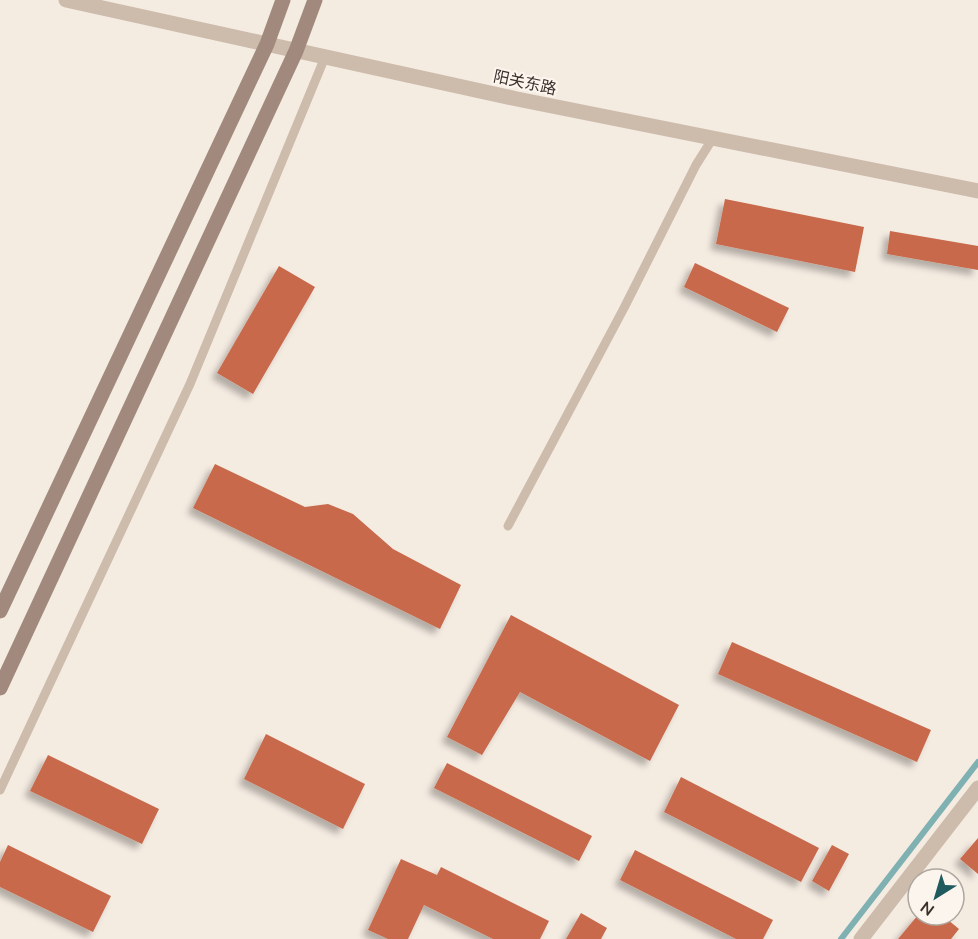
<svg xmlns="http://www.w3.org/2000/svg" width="978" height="939" font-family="Mulish,'Noto Sans SC',sans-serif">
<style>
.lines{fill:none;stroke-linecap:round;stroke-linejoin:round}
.stream{stroke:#7fb0b2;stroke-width:6}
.building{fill:#c8694b;filter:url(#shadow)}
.service{stroke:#cdbbac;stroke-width:9}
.minor{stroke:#cdbbac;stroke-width:15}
.tertiary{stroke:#cdbbac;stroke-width:15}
.secondary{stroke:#a18a7d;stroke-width:15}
.labels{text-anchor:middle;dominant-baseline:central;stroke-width:4.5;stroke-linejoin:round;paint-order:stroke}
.street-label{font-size:16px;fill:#3b302b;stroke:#fbf5ee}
</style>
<defs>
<filter id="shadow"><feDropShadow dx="-5.5" dy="5.5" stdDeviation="3" flood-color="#0004"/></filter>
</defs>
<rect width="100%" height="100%" fill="#f4ebe1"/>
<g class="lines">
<path class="stream" d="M841,939L978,762"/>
</g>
<path class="building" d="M725,199L864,227L855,272L716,244Z
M890,231L978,246V270L887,254Z
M695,263L789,308L777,332L684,287Z
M279,266L315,287L253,394L217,373Z
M215,464L305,507L328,504L353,514L393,549L461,585L440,629L193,508Z
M511,615L679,705L650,761L520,692L482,755L447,737Z
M732,642L931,730L917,762L718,674Z
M266,734L365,784L343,829L244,779Z
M48,755L159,809L142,844L30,791Z
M447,763L592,836L579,861L434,788Z
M681,777L819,848L801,882L664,812Z
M978,838V874L960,859Z
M8,845L111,896L93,932L0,887V862Z
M832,845L849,854L829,891L812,881Z
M635,850L773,920L763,939H736L620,880Z
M401,859L437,875L441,867L549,921L540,939H493L424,905L408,939H388L368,930Z
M581,913L607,928L601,939H566Z
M918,915H942L959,929L951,939H898Z"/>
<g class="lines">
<path class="service" d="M508,526L624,308L696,165L713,138
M0,790L190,384L325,57"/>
<path class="minor" d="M861,939L978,788"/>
<path class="tertiary" d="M66,0L517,99L978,191"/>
<path class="secondary" d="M0,611L267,44L283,0
M0,688L296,51L315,0"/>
</g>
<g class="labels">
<g class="street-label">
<text transform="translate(525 82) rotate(12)">阳关东路</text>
</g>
</g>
<g transform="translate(936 897) rotate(217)"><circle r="28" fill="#fbf5ee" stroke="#aea6a0" stroke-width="1.5"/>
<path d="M0-4.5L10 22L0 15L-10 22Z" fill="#1f5a5e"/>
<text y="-9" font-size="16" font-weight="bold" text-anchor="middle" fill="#3b302b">N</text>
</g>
</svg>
